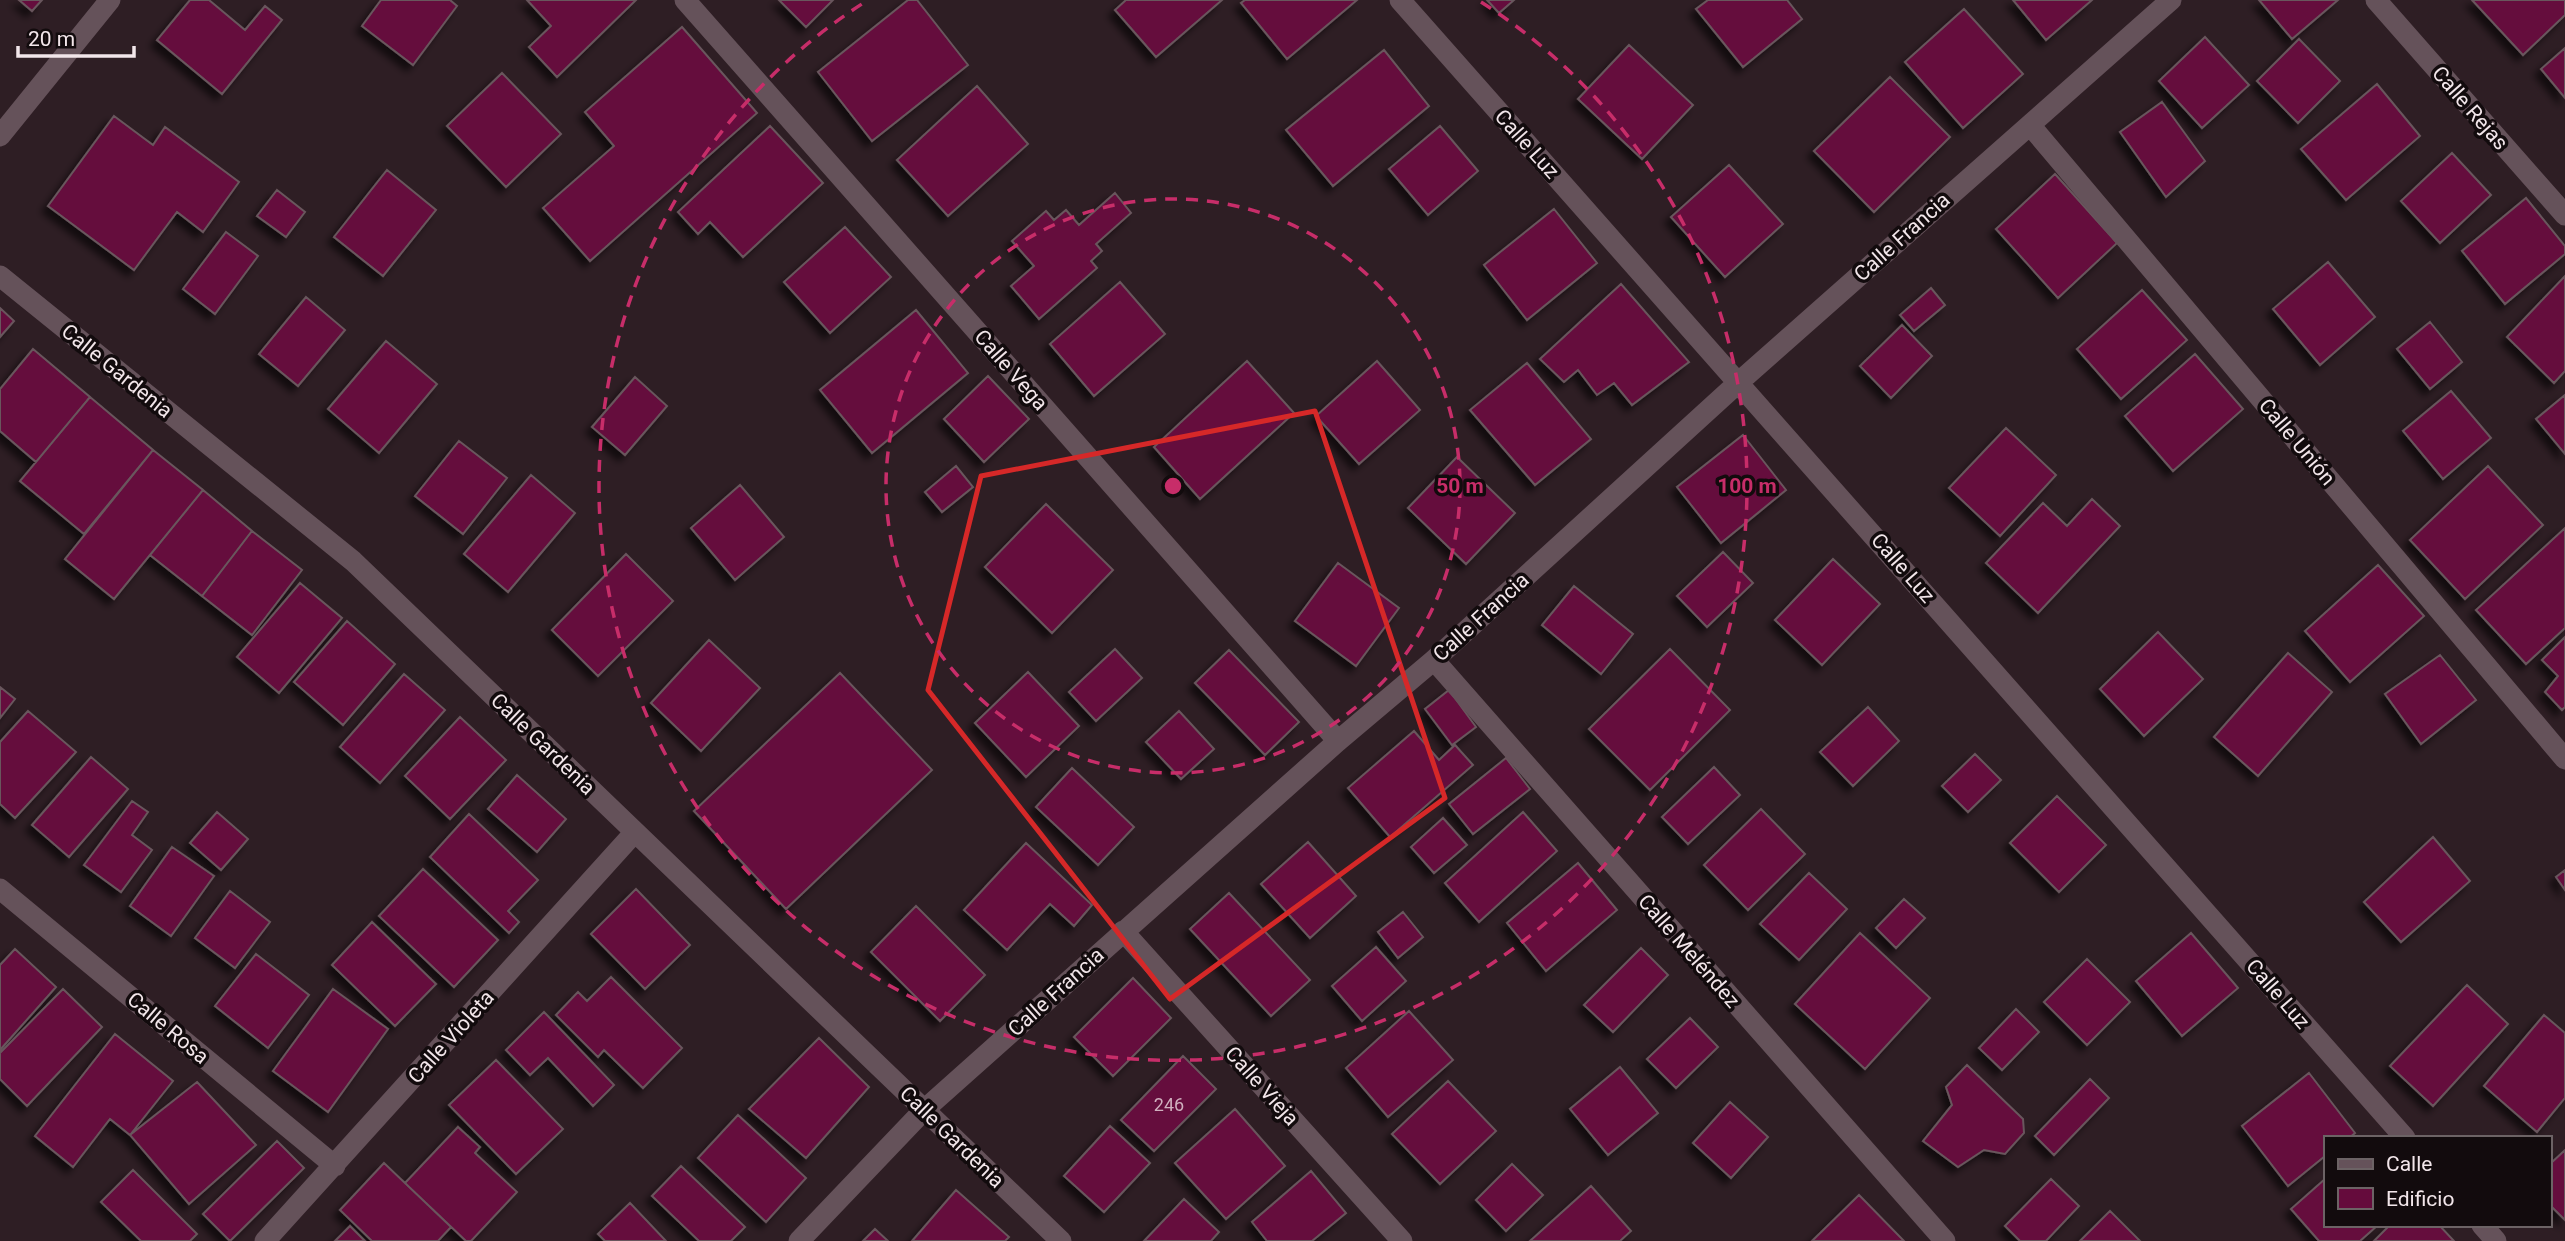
<svg xmlns="http://www.w3.org/2000/svg" width="2565" height="1241" font-family="Roboto,sans-serif">
<style>
.building{fill:#650b3c;stroke:#69565d;stroke-width:2;filter:url(#shadow)}
.lines{fill:none;stroke-linecap:round;stroke-linejoin:round}
.minor{stroke:#65525a;stroke-width:21}
.marked{fill:none;stroke:#d62828;stroke-width:5;stroke-linejoin:round}
.ring{fill:none;stroke:#c72d69;stroke-width:3.5;stroke-dasharray:12 9}
.labels{text-anchor:middle;dominant-baseline:central;stroke-width:7;stroke-linejoin:round;paint-order:stroke}
.number-label{font-size:18px;fill:#cfafbe}
.street-label{font-size:21px;fill:#f2e6ea;stroke:#120b0d}
.centre{fill:#c72d69;stroke:#120b0d;stroke-width:3.5}
.ring-label{font-size:21px;text-anchor:middle;font-weight:bold;fill:#c72d69;stroke:#120b0d;stroke-width:7;stroke-linejoin:round;paint-order:stroke}
</style>
<defs>
<filter id="shadow"><feDropShadow dx="-6" dy="6" stdDeviation="3.5" flood-color="#0009"/></filter>
</defs>
<rect width="100%" height="100%" fill="#2e1e24"/>
<path class="building" d="M19,0H42L32,11Z
M190,0H209L245,30L265,6L282,20L222,94L157,40Z
M381,0H450L457,6L413,65L362,26Z
M527,0H636L557,77L529,47L551,26Z
M779,0H833L806,27Z
M908,0H917L968,65L872,141L818,72Z
M1126,0H1222L1156,57L1115,10Z
M1245,0H1357L1287,59L1241,3Z
M1487,0H1514L1499,13Z
M1708,0H1787L1802,19L1743,67L1696,9Z
M2013,0H2092L2046,40Z
M2259,0H2338L2292,39Z
M2472,0H2565V15L2523,55Z
M1964,9L2023,74L1963,128L1905,62Z
M682,27L757,113L590,261L543,208L614,146L585,112Z
M2205,37L2249,85L2202,128L2159,81Z
M2299,39L2340,81L2298,123L2257,81Z
M1629,45L1693,105L1642,159L1578,99Z
M2565,48V98L2541,69Z
M1384,50L1429,106L1333,186L1286,130Z
M502,73L561,134L506,187L447,126Z
M1890,77L1950,137L1874,212L1814,151Z
M2377,84L2420,136L2346,200L2301,149Z
M977,86L1028,144L948,216L897,160Z
M2162,102L2205,161L2166,197L2120,132Z
M114,116L153,145L165,127L239,182L203,232L177,212L134,270L48,206Z
M770,126L823,183L743,257L710,222L698,234L678,212Z
M1440,126L1478,171L1428,215L1389,169Z
M2452,153L2491,195L2440,243L2401,201Z
M1729,165L1783,224L1725,277L1671,217Z
M387,170L436,210L383,276L334,237Z
M2055,174L2117,243L2058,298L1996,229Z
M277,190L305,212L286,237L257,216Z
M1115,193L1131,213L1096,244L1102,251L1091,261L1097,268L1039,319L1011,286L1034,266L1012,241L1046,211L1054,220L1066,210L1079,225Z
M2526,198L2565,246V254L2505,304L2462,251Z
M1554,209L1597,263L1527,320L1484,265Z
M845,227L891,277L830,333L784,282Z
M226,232L258,256L215,314L183,289Z
M2328,262L2375,317L2320,365L2273,309Z
M2565,276V371L2554,383L2507,337Z
M1120,282L1165,334L1094,396L1050,344Z
M1621,284L1689,362L1632,405L1614,383L1597,395L1578,370L1564,382L1540,359Z
M1931,288L1945,305L1914,331L1900,315Z
M2142,290L2187,340L2121,399L2077,349Z
M306,297L345,330L298,386L259,354Z
M0,308L14,321L0,337Z
M916,310L968,373L872,453L820,390Z
M2430,322L2462,362L2430,389L2397,349Z
M1902,325L1932,356L1891,398L1860,366Z
M386,341L437,384L379,453L328,409Z
M33,349L90,397L36,462L0,431V389Z
M2195,354L2243,409L2173,471L2125,416Z
M1247,361L1294,413L1200,499L1154,447Z
M1377,361L1420,410L1359,464L1316,416Z
M1527,363L1591,439L1535,485L1470,410Z
M988,376L1029,419L984,462L944,419Z
M635,377L667,406L625,455L592,427Z
M2451,391L2491,438L2443,479L2403,431Z
M2565,395V454L2536,419Z
M90,397L153,450L84,534L20,481Z
M2006,428L2056,475L2000,536L1949,488Z
M1743,435L1786,490L1721,543L1677,487Z
M459,441L507,478L463,534L415,496Z
M153,450L203,490L114,599L65,559Z
M1457,457L1515,513L1466,564L1408,508Z
M956,466L973,487L942,512L925,492Z
M2488,466L2543,525L2465,599L2410,540Z
M531,475L575,513L508,592L464,554Z
M740,485L784,537L735,580L691,528Z
M203,490L252,531L202,596L150,555Z
M2092,499L2120,526L2038,613L1986,563L2043,503L2067,526Z
M1046,504L1113,570L1052,633L985,567Z
M2565,528V628L2526,664L2476,610Z
M252,531L302,570L252,635L202,596Z
M1723,552L1753,583L1707,627L1677,596Z
M626,554L673,601L598,676L552,630Z
M1833,559L1880,604L1822,665L1775,620Z
M1338,563L1399,608L1356,666L1295,621Z
M2378,565L2424,616L2350,682L2305,631Z
M300,583L342,618L279,693L237,657Z
M1574,586L1633,634L1601,674L1542,625Z
M347,621L395,664L343,725L294,682Z
M2158,632L2203,679L2144,736L2100,689Z
M2565,637V707L2562,710L2545,692L2558,676L2542,660Z
M709,640L760,688L701,751L651,703Z
M1115,649L1142,678L1096,721L1069,692Z
M1670,649L1730,710L1650,790L1589,729Z
M1229,650L1299,722L1265,755L1195,683Z
M2288,653L2332,692L2258,776L2214,737Z
M2440,655L2476,700L2421,744L2385,694Z
M1028,672L1079,726L1026,777L975,723Z
M840,673L932,770L786,909L694,811Z
M404,674L445,710L380,783L340,747Z
M0,687L15,699L0,718Z
M1449,690L1476,727L1452,745L1425,709Z
M1868,707L1899,741L1853,786L1820,752Z
M28,711L76,752L15,818L0,804V742Z
M1179,711L1214,749L1181,779L1146,742Z
M460,717L506,760L450,819L405,776Z
M1414,731L1439,760L1455,745L1473,765L1390,837L1348,788Z
M1975,754L2001,780L1968,812L1942,786Z
M91,757L128,789L69,857L32,825Z
M1506,758L1530,789L1473,834L1449,804Z
M1714,767L1740,795L1688,844L1662,817Z
M1072,768L1134,827L1098,865L1036,807Z
M517,775L566,819L537,852L488,809Z
M2057,796L2106,845L2059,892L2010,843Z
M132,801L148,812L132,835L152,850L121,892L84,865Z
M1761,809L1805,854L1748,910L1704,865Z
M217,812L248,839L221,870L190,843Z
M1523,812L1557,851L1479,922L1445,883Z
M469,814L538,880L508,911L519,922L509,933L430,857Z
M1443,818L1467,845L1434,873L1411,847Z
M2433,837L2470,881L2401,942L2364,902Z
M1308,842L1356,896L1310,938L1261,884Z
M1026,843L1092,905L1074,926L1050,904L1007,950L964,910Z
M172,847L214,876L171,936L130,906Z
M1578,863L1617,910L1546,971L1507,923Z
M423,869L498,940L454,987L379,916Z
M2565,870V890L2556,877Z
M1809,873L1847,909L1799,960L1760,924Z
M636,889L690,945L645,989L591,934Z
M230,891L270,922L235,968L195,938Z
M1229,893L1310,980L1271,1016L1190,929Z
M1904,899L1925,918L1896,948L1876,928Z
M916,906L985,975L940,1021L871,952Z
M1403,912L1423,937L1398,958L1378,932Z
M372,922L436,984L395,1026L332,965Z
M1860,933L1930,998L1865,1069L1795,1004Z
M2191,933L2238,988L2182,1036L2136,981Z
M1376,947L1406,981L1362,1021L1332,986Z
M1641,948L1668,975L1613,1032L1584,1005Z
M15,949L56,987L0,1050V965Z
M256,954L309,995L268,1048L215,1006Z
M2087,959L2130,1002L2087,1045L2044,1002Z
M611,977L682,1048L643,1088L604,1050L598,1057L556,1015L578,992L587,1001Z
M1133,978L1171,1018L1113,1076L1074,1037Z
M2467,985L2508,1024L2433,1106L2390,1066Z
M63,989L102,1027L27,1106L0,1079V1053Z
M333,989L388,1029L328,1112L273,1071Z
M2016,1009L2039,1032L2002,1070L1979,1048Z
M1409,1011L1453,1060L1388,1117L1346,1068Z
M544,1012L614,1085L593,1106L548,1058L530,1075L506,1050Z
M2544,1015L2565,1033V1098L2537,1132L2484,1086Z
M1690,1018L1718,1047L1676,1088L1647,1059Z
M115,1034L173,1081L130,1135L110,1119L73,1167L35,1136Z
M819,1038L869,1087L806,1158L749,1109Z
M1183,1056L1216,1089L1154,1151L1121,1120Z
M496,1060L563,1129L516,1174L449,1105Z
M1967,1065L2023,1119L2024,1133L2005,1154L1984,1150L1958,1167L1923,1141L1952,1105L1946,1087Z
M1620,1067L1658,1113L1608,1155L1570,1109Z
M2309,1073L2355,1133L2349,1138H2325V1156L2288,1186L2242,1126Z
M2090,1079L2109,1098L2054,1155L2035,1136Z
M1448,1081L1496,1131L1440,1184L1392,1134Z
M197,1082L256,1145L189,1204L130,1135Z
M1730,1102L1768,1137L1731,1178L1693,1143Z
M1235,1109L1285,1166L1226,1219L1175,1163Z
M738,1115L806,1178L766,1222L698,1158Z
M1110,1126L1150,1163L1104,1212L1064,1176Z
M458,1127L480,1147L475,1153L517,1192L471,1241H466L405,1183Z
M277,1141L304,1168L230,1241L203,1214Z
M2565,1150V1220L2549,1204V1165Z
M384,1163L451,1227L438,1241H372L340,1210Z
M1512,1164L1543,1195L1506,1231L1476,1200Z
M681,1166L745,1227L731,1241H699L652,1196Z
M133,1170L197,1234L190,1241H141L101,1202Z
M1311,1171L1346,1213L1312,1241H1267L1252,1222Z
M2051,1179L2079,1206L2046,1241H2020L2005,1226Z
M2325,1179V1225H2378L2360,1241H2319L2291,1209Z
M1591,1186L1631,1231L1620,1241H1530Z
M956,1190L1009,1237L1005,1241H912Z
M1859,1195L1904,1241H1812Z
M1184,1199L1219,1232L1211,1241H1144Z
M630,1203L666,1241H605L598,1234Z
M2110,1211L2140,1241H2080Z
M2390,1225H2439L2454,1241H2374Z
M350,1226L365,1241H335Z
M875,1229L888,1241H863Z"/>
<g class="lines">
<path class="minor" d="M685,0L1338,741
M1400,0L2405,1138
M2376,0L2565,215
M2030,125L2565,759
M0,136L110,0
M0,276L353,561L1061,1241
M1434,660L1945,1241
M0,889L335,1166
M1123,931L1402,1241
M2482,1225L2496,1241
M265,1241L635,832
M799,1241L924,1110L1338,741L1434,660L1739,382L2171,0"/>
</g>
<path class="marked" d="M1315,411L1445,798L1170,999L928,690L981,476Z"/>
<g class="ring">
<circle cx="1173" cy="486" r="287"/>
<path d="M1481 2A574 574 0 1 1 865 2"/>
</g>
<g class="labels">
<g class="number-label">
<text x="1169" y="1104">246</text>
</g>
<g class="street-label">
<text transform="translate(2470 108) rotate(49)">Calle Rejas</text>
<text transform="translate(1527 144) rotate(48)">Calle Luz</text>
<text transform="translate(1902 237) rotate(-42)">Calle Francia</text>
<text transform="translate(1011 370) rotate(49)">Calle Vega</text>
<text transform="translate(117 371) rotate(39)">Calle Gardenia</text>
<text transform="translate(2297 442) rotate(50)">Calle Unión</text>
<text transform="translate(1903 568) rotate(49)">Calle Luz</text>
<text transform="translate(1481 617) rotate(-42)">Calle Francia</text>
<text transform="translate(543 744) rotate(44)">Calle Gardenia</text>
<text transform="translate(1689 951) rotate(49)">Calle Meléndez</text>
<text transform="translate(1056 992) rotate(-42)">Calle Francia</text>
<text transform="translate(2278 994) rotate(49)">Calle Luz</text>
<text transform="translate(168 1028) rotate(40)">Calle Rosa</text>
<text transform="translate(451 1037) rotate(-48)">Calle Violeta</text>
<text transform="translate(1262 1086) rotate(48)">Calle Vieja</text>
<text transform="translate(952 1137) rotate(44)">Calle Gardenia</text>
</g>
</g>
<circle cx="1173" cy="486" r="10" class="centre"/>
<g class="ring-label">
<text x="1460" y="493">50 m</text>
<text x="1747" y="493">100 m</text>
</g>
<rect x="2324" y="1136" width="228" height="91" fill="#120b0d" stroke="#6c6365" stroke-width="2"/>
<rect x="2338" y="1159" width="35" height="10" fill="#65525a" stroke="#6c6365" stroke-width="2"/>
<text x="2386" y="1171" font-size="21" fill="#f2e6ea">Calle</text>
<rect x="2338" y="1188" width="35" height="21" fill="#650b3c" stroke="#6c6365" stroke-width="2"/>
<text x="2386" y="1206" font-size="21" fill="#f2e6ea">Edificio</text>
<path d="M18 46v10h116v-10" fill="none" stroke="#f2e6ea" stroke-width="3.5"/>
<text x="28" y="46" font-size="21" fill="#f2e6ea" stroke="#120b0d" stroke-width="5" paint-order="stroke">20 m</text>
</svg>
